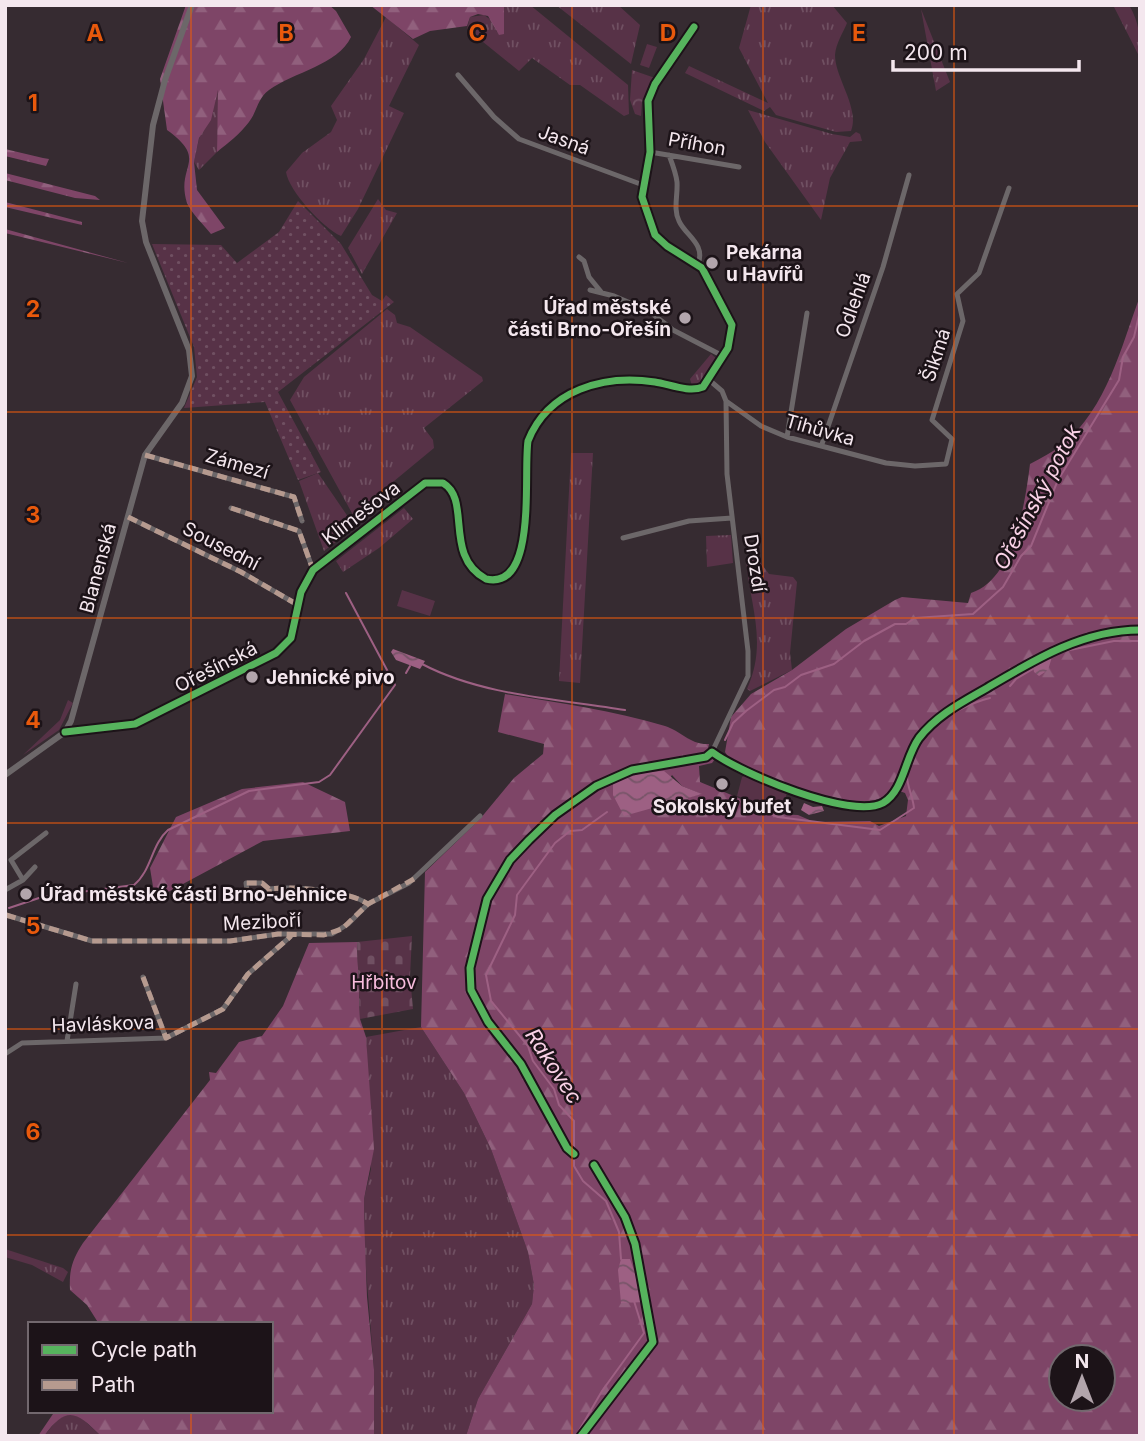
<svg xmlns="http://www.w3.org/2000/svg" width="1145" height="1441" font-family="Inter,sans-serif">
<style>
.grass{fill:url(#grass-tufts)}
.forest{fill:url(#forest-firs);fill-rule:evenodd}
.cemetery{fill:url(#cemetery-stones)}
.park{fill:url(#park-crowns)}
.garden{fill:url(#garden-dots)}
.pitch{fill:#573247}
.water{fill:url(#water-waves)}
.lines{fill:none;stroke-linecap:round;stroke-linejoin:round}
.stream{stroke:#9d6083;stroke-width:2}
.minor{stroke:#6c6769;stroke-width:5}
.tertiary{stroke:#6c6769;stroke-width:6}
.quiet{stroke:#b69a8f;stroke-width:5;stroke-dasharray:10 5;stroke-linecap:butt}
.cycleway-casing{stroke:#1c1318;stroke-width:11}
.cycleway{stroke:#56b35d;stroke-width:7}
.grid{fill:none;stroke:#e8590c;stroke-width:2;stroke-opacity:0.55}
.poi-dot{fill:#b2a5ac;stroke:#1c1318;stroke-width:2.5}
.labels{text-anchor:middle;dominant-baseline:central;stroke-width:5;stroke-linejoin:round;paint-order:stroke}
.street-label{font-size:19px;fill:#f4e7ee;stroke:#1c1318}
.poi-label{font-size:19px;font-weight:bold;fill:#f4e7ee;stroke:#1c1318;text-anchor:start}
.park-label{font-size:19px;fill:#f8bddd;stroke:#1c1318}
.water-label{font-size:21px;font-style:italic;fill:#fad2e7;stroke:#1c1318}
.grid-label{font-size:23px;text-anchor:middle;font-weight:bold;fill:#e8590c;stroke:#1c1318;stroke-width:5;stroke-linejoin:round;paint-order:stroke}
</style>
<defs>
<pattern id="grass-tufts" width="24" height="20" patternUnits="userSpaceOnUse" patternTransform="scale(1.75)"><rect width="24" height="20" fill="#573247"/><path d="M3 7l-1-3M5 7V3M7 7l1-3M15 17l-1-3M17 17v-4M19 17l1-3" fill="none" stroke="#705062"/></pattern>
<pattern id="forest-firs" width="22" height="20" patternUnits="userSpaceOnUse" patternTransform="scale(1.75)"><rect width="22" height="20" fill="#7e4567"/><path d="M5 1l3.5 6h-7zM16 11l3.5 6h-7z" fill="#91607d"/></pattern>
<pattern id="cemetery-stones" width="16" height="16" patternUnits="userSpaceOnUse" patternTransform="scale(1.75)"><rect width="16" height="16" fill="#573247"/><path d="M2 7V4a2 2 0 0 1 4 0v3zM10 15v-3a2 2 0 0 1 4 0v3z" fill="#705062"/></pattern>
<pattern id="park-crowns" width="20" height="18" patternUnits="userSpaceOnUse" patternTransform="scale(1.75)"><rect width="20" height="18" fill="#573247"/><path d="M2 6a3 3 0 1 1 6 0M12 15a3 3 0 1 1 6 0" fill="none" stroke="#705062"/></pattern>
<pattern id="garden-dots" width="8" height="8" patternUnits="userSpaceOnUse" patternTransform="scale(1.75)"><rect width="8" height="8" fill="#573247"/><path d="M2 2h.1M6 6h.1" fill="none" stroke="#705062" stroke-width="1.8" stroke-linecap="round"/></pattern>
<pattern id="water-waves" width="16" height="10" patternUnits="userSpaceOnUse" patternTransform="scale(1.75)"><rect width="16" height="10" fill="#9d6083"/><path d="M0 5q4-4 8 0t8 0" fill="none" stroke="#775468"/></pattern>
</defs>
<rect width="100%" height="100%" fill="#362b31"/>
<path class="grass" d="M504,5H530L628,85L629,114L624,116L580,85H570L532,58L519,71L467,29L470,17L484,15L491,20L497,32L504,34Z
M556,5H618L640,25L631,64Z
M751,5H832L847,23C843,33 836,43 835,55C835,78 860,108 851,131L836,132L776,115L770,107L764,111L685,73L689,66L768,103L739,48Z
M1113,5H1129C1140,24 1140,37 1140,58Z
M921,9L950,82L936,91Z
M386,17L419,45L389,106L404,113L358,209L341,236C323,228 289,191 286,172L302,153L331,132L337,120L331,106L364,59Z
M219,87L217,152L199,170L194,162L199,139Z
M748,110L832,134L850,137L856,132L860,134L862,141L850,142L830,178L821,220L765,142Z
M378,199L386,210L397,213L362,274L348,248Z
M387,309L395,315L397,323L410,327L482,377L483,381L424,428L433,440L434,448L353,515L290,400L304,377Z
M711,354L717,359L704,380L692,386L690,379Z
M571,453H593L580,683L559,681Z
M318,473L355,527L324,551L299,481Z
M404,508L413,519L379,548L343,572L336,561Z
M731,535L733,563L707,567L706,536Z
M749,557L760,562L769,574L793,577L797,582L790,653L792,670L750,691L747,689C768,642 750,606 746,560Z
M68,700L73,703L59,730L23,755L60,720Z
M421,1027L464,1093L491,1149L528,1252L534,1285L532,1304L478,1399L466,1436H374V1370L364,1244V1199L371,1169L366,1037Z
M5,1249L63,1268L68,1272L63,1282L32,1265L5,1257Z
M68,1414L78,1415L101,1436H44L58,1419Z"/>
<path class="forest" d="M186,5H329L336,11L351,37C338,65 294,72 269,90C257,99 257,112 249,122C240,134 228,143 217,152L218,90L211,120L199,138L194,162L197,190L225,228L211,234C204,225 191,213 187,203C175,165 210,161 167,130L160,79Z
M370,5H504V34L499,35L488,16L478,14L470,17L467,26L430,31L413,39Z
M5,149L43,158L49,159L46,166L5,156Z
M5,173L95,196L100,200L75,198L5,180Z
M5,202L82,222V225L5,207Z
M5,229L128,263L5,233Z
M1140,296V1436H466L478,1399L532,1304L534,1285L528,1252L491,1149L464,1093L421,1027L425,872L480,819L514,778L543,754L544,744L498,732L505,694C561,703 611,710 665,726C681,731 690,745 709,744L707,754L715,759L712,763L699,766L700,782L777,814L798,815L814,822L870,821L879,826L906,816L908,800L905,793L894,789C864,824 767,778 731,761L725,752L731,717L751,694L792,670L846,629L895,600L902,597L968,603L971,593C1014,579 1025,504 1030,464C1041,458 1053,452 1063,444C1107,408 1121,347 1140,296ZM672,775L682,786L701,794L650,807ZM1061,1357H1103V1399H1061Z
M303,782L345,802L350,831L263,841L155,899L150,868L176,817L242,789Z
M357,942L360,1019L366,1037L374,1149L364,1199V1218L367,1297L374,1370V1436H101C77,1412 67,1404 44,1436H38L55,1411H271V1324H99L87,1305L70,1290C69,1270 72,1260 83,1243L210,1080L209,1072L216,1073L239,1042L262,1036L283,1006L309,943Z"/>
<path class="cemetery" d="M412,936L410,976L413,1009L360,1019L357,942Z"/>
<path class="park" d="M632,70L655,78L642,102L641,116L635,114L630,100Z"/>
<path class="garden" d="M298,201L341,244L372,295L382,301L386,295L394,302L278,392L321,472L298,480L265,402L184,408L197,377L194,347L152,244L221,245L237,263L279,232Z"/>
<path class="pitch" d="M647,44L657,47L649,68L640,65Z
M402,590L435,601L430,616L397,606Z
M746,775L787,793L781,812L737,796L742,777Z"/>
<path class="water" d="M393,649L425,661L420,669L396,660L391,652Z
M1052,657L1048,670L1039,676L1034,672L1033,665Z
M664,771L682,786L702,794L624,816L613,795V783L644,772Z
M804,803L813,807L822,806L824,811L809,815L801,810Z
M621,1259H630L645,1302L621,1303L618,1270Z"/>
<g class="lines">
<path class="stream" d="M1052,657L1060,652L1114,641H1140
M422,664C483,696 559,699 625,710
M406,673L410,666
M1010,686L1016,679L1033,669
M725,740L733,723L746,711L774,690L785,687L801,675L834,664L864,641L895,624H906L915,618L973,614L1003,587L1021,556L1031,546L1058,480L1119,380L1123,357L1134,337L1140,311
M732,798L778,817L880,830L914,808C913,797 907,786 907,776C905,736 958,706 990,698
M607,812L582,830L570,831L555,843L517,895L515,915L486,975L491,1001L528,1046L533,1061L554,1089L559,1105L574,1121V1166L583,1181L606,1201L619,1232L621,1259
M9,908L42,897L134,885C152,870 151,845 168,830L249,791L319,782L330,775L395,685L346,593
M576,1436L602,1391L644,1333L634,1301"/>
<path class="minor" d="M458,75L494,117L519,139L643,185
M650,152L739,167
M669,155C672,163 676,173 677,182C678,195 673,209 679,221C685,235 706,244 698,264
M579,257L584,261L589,277L602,293
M590,290L614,296L649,311L673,330L723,356
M708,379L722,391L726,401L727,474L748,651V676L712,752
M726,401L761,426L787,437L886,463L915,466L946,464L952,439L932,420L963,321L957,294L979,273L1009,188
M787,437L807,313
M822,444L883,267L909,175
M145,455L294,497L302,521
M231,508L299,531L313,570
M128,517L241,572L298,605
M623,538L689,521L732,518
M65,732L135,724L276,653L291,638L301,592L313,570L425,483H443C472,500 443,556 486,579C538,591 523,474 528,441C548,390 604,374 655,382C669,384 689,393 703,387L728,348L732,325L702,268L667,246L655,235L642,197L650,152L648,101L655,84L694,27
M23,880L11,860L46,833
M269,889L270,896L248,898L246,883H262L269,889C294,886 347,890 368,904
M5,890L23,880L35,867
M6,915L92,941H230L278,934H332L348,924L368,904L409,883L480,816
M143,977L166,1038
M67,1041L76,984
M5,1054L22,1043L166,1038L223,1009L248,974L291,936"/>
<path class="tertiary" d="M5,775L65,732L71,721L145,455L182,403L192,376L189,350L146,242L142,221L153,125L165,80L192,5"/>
<path class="quiet" d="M145,455L294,497L302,521
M231,508L299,531L313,570
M128,517L241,572L298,605
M269,889L270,896L248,898L246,883H262L269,889C294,886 347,890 368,904
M6,915L92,941H230L278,934L324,935L342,929L368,904L414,879
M143,977L166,1038L223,1009L248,974L291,936"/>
<defs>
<path id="cycleway" d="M65,732L135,724L276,653L291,638L301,592L313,570L425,483H443C472,500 443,556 486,579C538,591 523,474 528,441C548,390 604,374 655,382C669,384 689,393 703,387L728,348L732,325L702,268L667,246L655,235L642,197L650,152L648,101L655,84L694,27
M574,1154L567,1148L521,1064L488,1022L471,990L470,968L487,899L510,860L529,840L555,815L596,786L632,770L706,757L712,752C740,773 851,820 883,803C904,791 905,757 919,738C937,715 961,703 987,688C1034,660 1083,630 1140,630
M581,1436L653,1342L635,1244L625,1217L594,1165"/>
</defs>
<use href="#cycleway" class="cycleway-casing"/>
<use href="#cycleway" class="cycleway"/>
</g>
<path class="grid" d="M191,5V1324M382,5V1436M572,5V1436M763,5V1436M954,5V1436M5,206H1140M5,412H1140M5,618H1140M5,823H1140M5,1029H1140M5,1235H1140M191,1411V1436"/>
<g class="poi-dot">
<circle cx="712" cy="263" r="7"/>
<circle cx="685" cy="318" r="7"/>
<circle cx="252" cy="677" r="7"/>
<circle cx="722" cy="784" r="7"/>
<circle cx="26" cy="894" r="7"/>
</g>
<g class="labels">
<g class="street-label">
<text transform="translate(564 140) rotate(20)">Jasná</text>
<text transform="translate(697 144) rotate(10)">Příhon</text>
<text transform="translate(853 305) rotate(-70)">Odlehlá</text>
<text transform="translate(936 355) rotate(-72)">Šikmá</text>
<text transform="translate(820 430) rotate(16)">Tihůvka</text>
<text transform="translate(237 464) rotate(16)">Zámezí</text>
<text transform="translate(361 513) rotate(-37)">Klimešova</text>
<text transform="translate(221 546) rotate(27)">Sousední</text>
<text transform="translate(755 563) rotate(81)">Drozdí</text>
<text transform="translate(98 568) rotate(-75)">Blanenská</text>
<text transform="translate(216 667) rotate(-27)">Ořešínská</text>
<text transform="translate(262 922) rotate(-3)">Meziboří</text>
<text transform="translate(103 1024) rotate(-2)">Havláskova</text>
</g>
<g class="poi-label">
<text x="726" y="252">Pekárna<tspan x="726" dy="22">u Havířů</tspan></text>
<text x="671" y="307" text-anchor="end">Úřad městské<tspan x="671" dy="22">části Brno-Ořešín</tspan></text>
<text x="266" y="677">Jehnické pivo</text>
<text x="722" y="806" text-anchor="middle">Sokolský bufet</text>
<text x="40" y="894">Úřad městské části Brno-Jehnice</text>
</g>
<g class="park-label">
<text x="384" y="982">Hřbitov</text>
</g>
<g class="water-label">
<text transform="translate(1037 497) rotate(-62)">Ořešínský potok</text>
<text transform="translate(554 1066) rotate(57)">Rakovec</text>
</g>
</g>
<g class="grid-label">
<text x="95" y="41">A</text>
<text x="286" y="41">B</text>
<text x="477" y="41">C</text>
<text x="668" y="41">D</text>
<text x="859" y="41">E</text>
<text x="33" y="111">1</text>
<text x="33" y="317">2</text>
<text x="33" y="523">3</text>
<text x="33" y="728">4</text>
<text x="33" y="934">5</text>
<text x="33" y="1140">6</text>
</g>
<rect width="1145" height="1441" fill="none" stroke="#f4e7ee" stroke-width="14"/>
<rect x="28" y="1322" width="245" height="91" fill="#1c1318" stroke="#72686e" stroke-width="2"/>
<rect x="42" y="1345" width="35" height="10" fill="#56b35d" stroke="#72686e" stroke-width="2"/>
<text x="91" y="1357" font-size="21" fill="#f4e7ee">Cycle path</text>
<rect x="42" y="1380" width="35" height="10" fill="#b69a8f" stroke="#72686e" stroke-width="2"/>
<text x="91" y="1392" font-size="21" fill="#f4e7ee">Path</text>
<g transform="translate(1082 1378)"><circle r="33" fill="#1c1318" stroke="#72686e" stroke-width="2"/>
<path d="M0-5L12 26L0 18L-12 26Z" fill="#b2a5ac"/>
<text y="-10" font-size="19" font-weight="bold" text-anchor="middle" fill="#f4e7ee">N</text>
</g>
<path d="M893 60v10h186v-10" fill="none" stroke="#f4e7ee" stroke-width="3.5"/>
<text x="904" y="60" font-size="21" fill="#f4e7ee" stroke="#1c1318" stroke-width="5" paint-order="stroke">200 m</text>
</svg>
